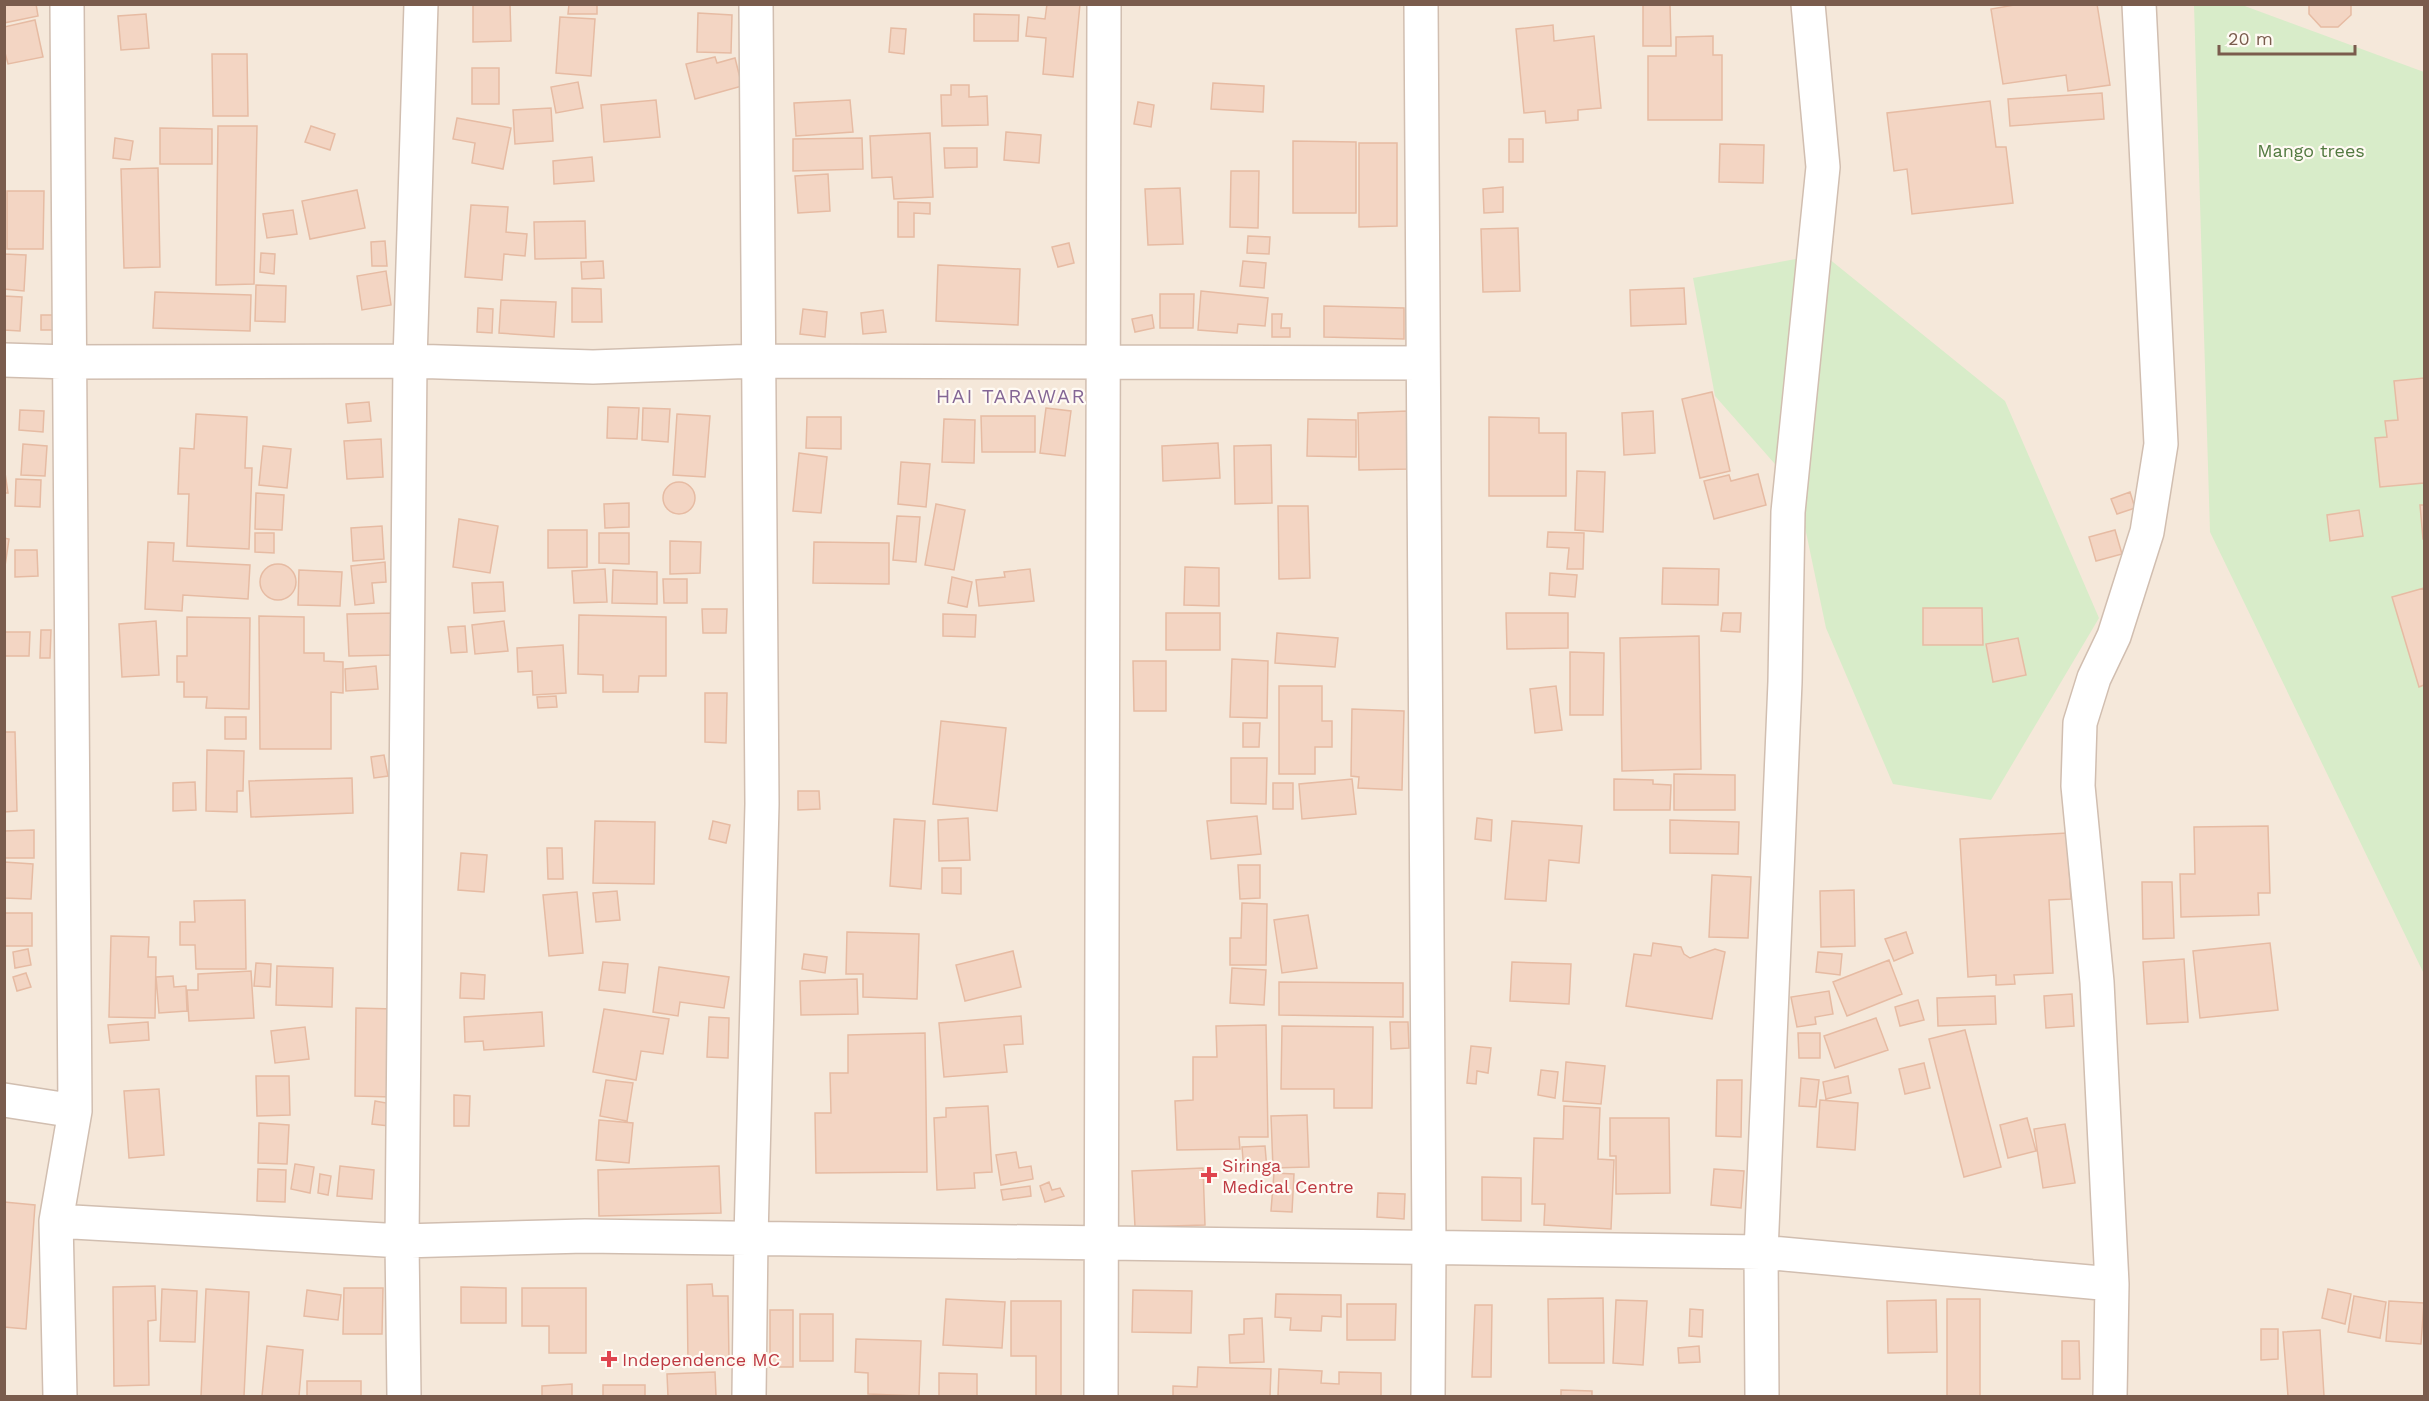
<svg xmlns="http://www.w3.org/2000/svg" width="2429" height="1401" font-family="'Work Sans',sans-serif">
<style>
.residential{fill:#f5e8da}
.green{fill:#d8ecc9}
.building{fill:#f3d5c3;stroke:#e6bba3;stroke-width:1.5}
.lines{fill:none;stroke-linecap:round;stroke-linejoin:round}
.minor-casing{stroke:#d1beb0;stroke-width:36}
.minor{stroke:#fff;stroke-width:33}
.health-dot{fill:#e0444e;stroke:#fffaf3;stroke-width:2}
.labels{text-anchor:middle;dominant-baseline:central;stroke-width:4.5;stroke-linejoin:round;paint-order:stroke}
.park-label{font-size:18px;fill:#537a41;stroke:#fffaf3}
.health-label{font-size:18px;fill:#be3a42;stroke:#fffaf3;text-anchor:start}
.neighbourhood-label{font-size:20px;letter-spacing:1.5px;fill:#846695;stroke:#fffaf3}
</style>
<rect width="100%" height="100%" fill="#fdf6ec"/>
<path class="residential" d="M5,5H2424V1396H5Z"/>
<path class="green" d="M2194,5H2242L2424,72V974L2210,532Z
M1823,254L2005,401L2099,618L1991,800L1893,784L1826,628L1797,489L1715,396L1693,278Z"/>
<path class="building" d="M4,4H36L38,16L4,23Z
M473,4H510L511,41L473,42Z
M569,4H597V14H568Z
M1047,4H1080L1073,77L1043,74L1046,38L1026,36L1028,17L1045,19Z
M1643,4H1670L1671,46H1643Z
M2020,4H2097L2110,85L2068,91L2066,75L2003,84L1991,9Z
M2309,4H2351V15L2338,27H2321L2309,14Z
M698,13L732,15L731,53L697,52Z
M146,14L149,48L121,50L118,16Z
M974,14L1019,15L1018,41H974Z
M560,17L595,19L591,76L556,73Z
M35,20L43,57L8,64L4,49V27Z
M1553,25L1554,41L1594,36L1601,108L1578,110V120L1546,123L1545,111L1524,113L1516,29Z
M891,28L906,29L904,54L889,52Z
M1713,36V55H1722V120H1648V56H1676V37Z
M212,54H247L248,116H213Z
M715,57L717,63L735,58L742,86L695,99L686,64Z
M472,68H499V104H472Z
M578,82L583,108L556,113L551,87Z
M1213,83L1264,86L1263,112L1211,109Z
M951,85H969V97L987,96L988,125L942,126L941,95H951Z
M2102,93L2104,119L2010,126L2008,99Z
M656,100L660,137L604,142L601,105Z
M850,100L853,132L796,136L794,103Z
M1990,101L1996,147H2006L2013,203L1912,214L1907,169L1894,171L1887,113Z
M1138,102L1154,105L1151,127L1134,124Z
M551,108L553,141L515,144L513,110Z
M457,118L511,128L503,169L472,163L475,143L453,139Z
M218,126H257L254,284L216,285Z
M311,126L335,134L330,150L305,142Z
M160,128L212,129V164H160Z
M1006,132L1041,135L1039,163L1004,160Z
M930,133L933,197L894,199L892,177L872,178L870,136Z
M115,138L133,141L130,160L113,158Z
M862,138L863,169L793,171V139Z
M1509,139H1523V162H1509Z
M1293,141L1356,142V213H1293Z
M1359,143H1397V226L1359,227Z
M1720,144L1764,145L1763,183L1719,182Z
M944,148H977V167L945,168Z
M592,157L594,181L554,184L553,161Z
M158,168L160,267L124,268L121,169Z
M1231,171H1259L1258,228L1230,227Z
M828,174L830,211L798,213L795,176Z
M1503,187V212L1484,213L1483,189Z
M1180,188L1183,244L1148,245L1145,189Z
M357,190L365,228L310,239L302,201Z
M7,191H44L43,249H7Z
M898,202L930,203V214L914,213V237H898Z
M471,205L508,207L506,232L527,234L525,256L504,254L502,280L465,277Z
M293,210L297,234L267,238L263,214Z
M585,221L586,258L535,259L534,222Z
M1518,228L1520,291L1483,292L1481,229Z
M1248,236L1270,237L1269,254L1247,253Z
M385,241L387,266H372L371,242Z
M1069,243L1074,263L1058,267L1052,247Z
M261,253L275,254L274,274L260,272Z
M4,254L26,255L24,291L4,289Z
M603,261L604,278L582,279L581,262Z
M1243,261L1266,263L1264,288L1240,286Z
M938,265L1020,269L1018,325L936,321Z
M386,271L391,305L362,310L357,276Z
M256,285L286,286L285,322L255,321Z
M572,288L601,289L602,322H572Z
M1684,288L1686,324L1631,326L1630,290Z
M1201,291L1268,298L1265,326L1238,324L1237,333L1198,330Z
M155,292L251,295L250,331L153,328Z
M1160,294H1194L1193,328H1160Z
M4,296L22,297L20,331L4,330Z
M501,300L556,302L554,337L499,333Z
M1324,306L1404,308V339L1324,337Z
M478,308L493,309L492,333L477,332Z
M803,309L827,312L825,337L800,334Z
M883,310L886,332L863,334L861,313Z
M1272,314H1282L1281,328H1290V337H1272Z
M41,315H54V330H41Z
M1152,315L1154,328L1135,332L1132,319Z
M2424,378V483L2380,487L2375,438L2387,437L2385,421L2398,420L2394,381Z
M1712,392L1730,471L1700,478L1682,399Z
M369,402L371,421L348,423L346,404Z
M608,407L639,408L637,439L607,438Z
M643,408L670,409L668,442L642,440Z
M1046,408L1071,411L1065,456L1040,453Z
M20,410L44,411L43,432L19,430Z
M1407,411L1409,469L1359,470L1358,413Z
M1653,411L1655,453L1624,455L1622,413Z
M196,414L247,417L245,468H252L249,549L187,546L189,494H178L180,448L194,449Z
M677,414L710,416L705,477L673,475Z
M981,416H1035V452H982Z
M807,417H841V449L806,448Z
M1489,417L1539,418V433H1566V496H1489Z
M944,419L975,420L974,463L942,462Z
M1308,419L1356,420V457L1307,456Z
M381,439L383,477L347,479L344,441Z
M1218,443L1220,478L1163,481L1162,446Z
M23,444L47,446L45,476L21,475Z
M1271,445L1272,503L1235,504L1234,446Z
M263,446L291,449L287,488L259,485Z
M799,453L827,457L821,513L793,511Z
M901,462L930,464L926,507L898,504Z
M4,466L8,493H4Z
M1577,471L1605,472L1603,532L1575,530Z
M1758,474L1766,505L1714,519L1704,481L1729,475L1731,481Z
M16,479L41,480L40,507L15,506Z
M663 498a16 16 0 1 1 32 0a16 16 0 1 1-32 0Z
M2130,492L2135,508L2117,514L2111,499Z
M256,493L284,495L282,530L255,529Z
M629,503V527L605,528L604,504Z
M936,504L965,510L954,570L925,565Z
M2420,505H2424V539H2423Z
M1278,506H1308L1310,578L1279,579Z
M2359,510L2363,536L2330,541L2327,515Z
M897,516L920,517L916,562L893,560Z
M459,519L498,526L490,573L453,567Z
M382,526L384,559L353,561L351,528Z
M548,530H587V567L548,568Z
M2115,530L2122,554L2096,561L2089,537Z
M1548,532L1584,533L1583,569H1567L1569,548L1547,547Z
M255,533H274V553L255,552Z
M599,533H629V564L599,563Z
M4,538L9,539L5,566H4Z
M670,541L701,542L700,573L670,574Z
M148,542L174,543L173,561L250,565L248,599L183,595L182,611L145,609Z
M814,542L889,543V584L813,583Z
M15,550H37L38,576L15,577Z
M385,562L386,582L372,583L374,603L355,605L351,566Z
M260 582a18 18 0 1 1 36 0a18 18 0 1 1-36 0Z
M1185,567L1219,568V606L1184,605Z
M1663,568L1719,569L1718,605L1662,604Z
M605,569L607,602L574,603L572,571Z
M1030,569L1034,601L979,606L976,580L1005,577L1004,572Z
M299,570L342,572L340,606L298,605Z
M613,570L657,572V604L612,603Z
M1550,573L1577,575L1575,597L1549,595Z
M952,577L972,582L967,607L948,603Z
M663,579H687V603H664Z
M503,582L505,611L474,613L472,583Z
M2424,588V685L2419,687L2392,597Z
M1923,608H1982L1983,645H1923Z
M702,609H727L726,633H703Z
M396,613L397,655L349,656L347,614Z
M1166,613H1220V650H1166Z
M1506,613H1568V648L1507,649Z
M1723,613H1741L1740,632L1721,631Z
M943,614L976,615L975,637L943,636Z
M579,615L666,617V676H639L638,692H603V675L578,674Z
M259,616L304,617V653H324V661L343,662V693L331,692V749H260Z
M187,617L250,618L249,709L206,708L207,697H184V682H177V656H187Z
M156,621L159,675L122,677L119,624Z
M504,621L508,651L475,654L472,625Z
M465,626L467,652L451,653L448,627Z
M41,630H51L50,658H40Z
M4,632H30L29,656H4Z
M1277,633L1338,638L1335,667L1275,663Z
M1699,636L1701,769L1622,771L1620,638Z
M2018,638L2026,675L1993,682L1986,644Z
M563,645L566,693L533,695L532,671L518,672L517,648Z
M1570,652L1604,653L1603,715H1570Z
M1232,659L1268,661L1267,718L1230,717Z
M1133,661H1166V711H1134Z
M376,666L378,689L346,691L345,669Z
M1279,686H1322V721H1332V747H1315V774H1279Z
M1556,686L1562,730L1535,733L1530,689Z
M705,693H727L726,743L705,742Z
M556,696L557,707L538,708L537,697Z
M1352,709L1404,711L1402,790L1358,788L1359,777L1351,776Z
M225,717H246V739H225Z
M941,721L1006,728L997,811L933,804Z
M1243,723H1260L1259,747H1243Z
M4,732H15L17,811L4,812Z
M207,750L244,751L243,791H237V812L206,811Z
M384,755L388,776L374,778L371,757Z
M1231,758H1267L1266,804L1231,803Z
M1674,774L1735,775V810H1674Z
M352,778L353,813L251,817L249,781Z
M1352,779L1356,814L1302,819L1299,784Z
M1614,779L1653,780V784L1671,785L1670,810H1614Z
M195,782L196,810L173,811V783Z
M1273,783H1293V809H1273Z
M798,791H819L820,809L798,810Z
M1257,816L1261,854L1211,859L1207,821Z
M968,818L970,860L939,861L938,820Z
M1477,818L1492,820L1491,841L1475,839Z
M894,819L925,821L921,889L890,886Z
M1670,820L1739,822L1738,854L1670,853Z
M595,821L655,822L654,884L593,883Z
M713,821L730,825L726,843L709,839Z
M1512,821L1582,826L1579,863L1549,860L1546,901L1505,899Z
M2268,826L2270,893H2258L2259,915L2181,917L2180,874H2195L2194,827Z
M34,830V858H4V831Z
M2067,833L2071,899L2049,900L2053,973L2014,975L2015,984L1996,985V975L1968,977L1960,839Z
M547,848H562L563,879H548Z
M461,853L487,855L484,892L458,890Z
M4,862L33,864L31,899L4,898Z
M1238,865H1260V898L1240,899Z
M942,868H961V894L942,893Z
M1712,875L1751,877L1748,938L1709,937Z
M2142,882H2172L2174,938L2143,939Z
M1854,890L1855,946L1821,947L1820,891Z
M617,891L620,920L596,922L593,893Z
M577,892L583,953L549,956L543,895Z
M245,900L246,969H196L195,945H180V922H195L194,901Z
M1242,903L1267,904L1266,965H1230V938H1241Z
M4,913H32V946H4Z
M1308,915L1317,968L1282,973L1274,920Z
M847,932L919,934L917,999L863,997V974H846Z
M1906,932L1913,953L1894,961L1885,939Z
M111,936L149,937L148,957H156L155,1018L109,1017Z
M1653,943L1681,947L1684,954L1690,958L1715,949L1725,952L1712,1019L1626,1006L1634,954L1651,956Z
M2270,943L2278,1010L2200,1018L2193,951Z
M28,949L31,965L15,968L13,952Z
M1013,951L1021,987L965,1001L956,965Z
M1818,952L1842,954L1840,975L1816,972Z
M804,954L827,957L825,973L802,969Z
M2184,959L2188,1022L2147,1024L2143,962Z
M1889,960L1902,994L1847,1016L1833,982Z
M603,962L628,964L625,993L599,990Z
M1512,962L1571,964L1569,1004L1510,1001Z
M256,963L271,964L270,987L254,986Z
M277,966L333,968L332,1007L276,1005Z
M659,967L729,977L724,1008L680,1002L678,1016L653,1012Z
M1232,968L1266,970L1264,1005L1230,1003Z
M251,971L254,1018L189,1021L187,990H198V974Z
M26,973L31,987L17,991L13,977Z
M461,973L485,975L484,999L460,998Z
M173,976L174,987L186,986L187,1011L159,1013L156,977Z
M857,979L858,1014L801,1015L800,981Z
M1279,982L1403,983V1017L1279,1015Z
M1829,991L1833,1014L1815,1017L1816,1024L1797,1027L1791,997Z
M2072,994L2074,1026L2046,1028L2044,996Z
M1995,996L1996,1024L1938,1026L1937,998Z
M1918,1000L1924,1020L1900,1026L1895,1007Z
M356,1008L394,1009L393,1097L355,1096Z
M604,1009L669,1019L663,1054L641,1051L636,1080L593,1072Z
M542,1012L544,1046L484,1050L483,1041L465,1042L464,1017Z
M1021,1016L1023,1044L1004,1045L1007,1072L944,1077L939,1023Z
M709,1017L729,1018L728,1058L707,1057Z
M1876,1018L1888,1050L1835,1068L1824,1036Z
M148,1022L149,1040L110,1043L108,1025Z
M1390,1022H1408L1409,1048L1391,1049Z
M1266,1025L1268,1137H1239L1240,1149L1177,1150L1175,1101L1193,1100V1057H1217L1216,1026Z
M1282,1026L1373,1027L1372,1108H1334V1089H1281Z
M305,1027L309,1059L275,1063L271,1031Z
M1965,1030L2001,1167L1964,1177L1929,1039Z
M925,1033L927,1172L816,1173L815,1113H831L830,1073H848V1035Z
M1798,1033H1820V1058H1799Z
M1471,1046L1491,1048L1488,1073L1477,1071L1476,1084L1467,1083Z
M1566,1062L1605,1066L1601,1104L1563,1101Z
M1924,1063L1930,1088L1905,1094L1899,1069Z
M1541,1070L1558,1072L1555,1098L1538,1095Z
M256,1076H289L290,1115L257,1116Z
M1848,1076L1851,1093L1826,1099L1823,1082Z
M1801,1078L1819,1080L1816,1107L1799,1106Z
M606,1080L633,1083L627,1121L600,1116Z
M1717,1080H1742L1741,1137L1716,1136Z
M159,1089L164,1155L129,1158L124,1091Z
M454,1095L470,1096L469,1126H454Z
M1820,1100L1858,1103L1855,1150L1817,1147Z
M375,1101L392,1104L389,1126L372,1124Z
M988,1106L992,1172L974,1173L975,1188L937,1190L934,1118L946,1117V1108Z
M1564,1106L1600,1108L1598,1159L1614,1160L1611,1229L1544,1225L1545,1204H1532L1534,1138L1563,1139Z
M1307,1115L1309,1167L1273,1168L1271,1116Z
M1610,1118H1669L1670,1193L1616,1194V1156H1610Z
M2027,1118L2036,1151L2008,1158L2000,1125Z
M599,1120L633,1123L629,1163L596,1160Z
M259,1123L289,1125L287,1164L258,1163Z
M2065,1124L2075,1183L2043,1188L2034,1129Z
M1265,1146L1267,1170L1244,1172L1242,1147Z
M1016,1152L1019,1168L1031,1166L1033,1179L1001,1185L996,1155Z
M295,1164L314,1167L310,1193L291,1189Z
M340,1166L374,1170L372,1199L337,1196Z
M719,1166L721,1213L599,1216L598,1170Z
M1203,1168L1205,1225L1135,1227L1132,1171Z
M258,1169L286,1170L285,1202L257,1201Z
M1714,1169L1744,1171L1741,1208L1711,1205Z
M1274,1173L1294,1174L1292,1212L1271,1211Z
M320,1174L331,1176L328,1195L318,1193Z
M1482,1177L1521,1178V1221L1482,1220Z
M1049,1182L1052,1190L1060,1188L1064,1196L1045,1202L1040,1186Z
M1030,1186L1031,1196L1003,1200L1001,1190Z
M1378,1193L1405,1194L1404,1219L1377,1217Z
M4,1202L35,1205L26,1329L4,1327Z
M712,1284L713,1296H728L729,1361L688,1362L687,1285Z
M155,1286L156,1320L148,1321L149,1385L114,1386L113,1287Z
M461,1287L506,1288V1323H461Z
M344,1288H383L382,1334H343Z
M522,1288H586V1353H549V1326H522Z
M162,1289L197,1291L195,1342L160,1341Z
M206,1289L249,1292L244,1396H201Z
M2328,1289L2351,1294L2345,1324L2322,1318Z
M307,1290L341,1295L338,1320L304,1316Z
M1133,1290L1192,1291L1191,1333L1132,1332Z
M1276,1294L1341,1295V1317L1322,1316L1321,1331L1290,1330L1291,1318L1275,1317Z
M2354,1296L2386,1302L2380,1338L2348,1332Z
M1603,1298L1604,1363H1549L1548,1299Z
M946,1299L1005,1302L1002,1348L943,1345Z
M1947,1299H1980V1396H1947Z
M1616,1300L1647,1301L1643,1365L1613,1363Z
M1936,1300L1937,1352L1888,1353L1887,1301Z
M1011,1301H1061V1396H1036V1356H1011Z
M2389,1301L2424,1303L2421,1344L2386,1341Z
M1347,1304H1396L1395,1340H1347Z
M1475,1305H1492L1491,1377H1472Z
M1690,1309L1703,1310L1702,1337L1689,1336Z
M770,1310H793V1367H770Z
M800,1314H833V1361H800Z
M1262,1318L1264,1362L1230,1363L1229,1335L1244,1334V1319Z
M2261,1329H2278V1359L2261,1360Z
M2320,1330L2324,1396H2288L2283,1332Z
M856,1339L921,1341L919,1396L868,1394V1373L855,1372Z
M2062,1341H2079L2080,1379H2062Z
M267,1346L303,1350L299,1396H262Z
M1699,1346L1700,1362L1679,1363L1678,1348Z
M1198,1367L1271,1369L1270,1396H1173V1386L1197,1387Z
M1279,1369L1322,1371L1321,1383L1339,1384V1372L1381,1373V1396H1278Z
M715,1372L716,1396H668L667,1374Z
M939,1373L977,1374V1396H939Z
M307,1381H361V1396H307Z
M572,1384V1396H542V1386Z
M603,1385H645V1396H603Z
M1561,1390L1592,1391V1396H1561Z"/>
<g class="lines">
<defs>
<path id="minor" d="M1421,4L1429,1246L1428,1396
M4,360L69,362L410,361L593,367L758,361L1423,363
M4,1100L75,1111
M56,1221L402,1241L585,1236L1761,1252L2112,1284
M60,1396L56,1221L75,1111L67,4
M404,1396L402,1241L410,361L421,4
M749,1396L751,1238L762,804L756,4
M1101,1396L1104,4
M1762,1396L1761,1252L1785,682L1788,512L1823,167L1808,4
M2110,1396L2112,1284L2097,982L2078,786L2080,723L2094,678L2114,636L2147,532L2161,444L2139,4"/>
</defs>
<use href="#minor" class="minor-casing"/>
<use href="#minor" class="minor"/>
</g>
<g class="health-dot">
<path d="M1206 1166h6v6h6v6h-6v6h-6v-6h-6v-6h6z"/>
<path d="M606 1350h6v6h6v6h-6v6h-6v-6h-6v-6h6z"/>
</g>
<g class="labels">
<g class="park-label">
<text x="2311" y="150">Mango trees</text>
</g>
<g class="health-label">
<text x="1222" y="1165">Siringa<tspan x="1222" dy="21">Medical Centre</tspan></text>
<text x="622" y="1359">Independence MC</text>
</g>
<g class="neighbourhood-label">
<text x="1011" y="396">HAI TARAWAR</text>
</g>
</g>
<rect width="2429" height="1401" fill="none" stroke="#7a5c4d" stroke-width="12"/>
<path d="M2219 45v9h136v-9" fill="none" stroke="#7a5c4d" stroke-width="3"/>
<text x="2228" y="45" font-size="18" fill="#7a5c4d" stroke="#fffaf3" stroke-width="4.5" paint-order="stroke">20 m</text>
</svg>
